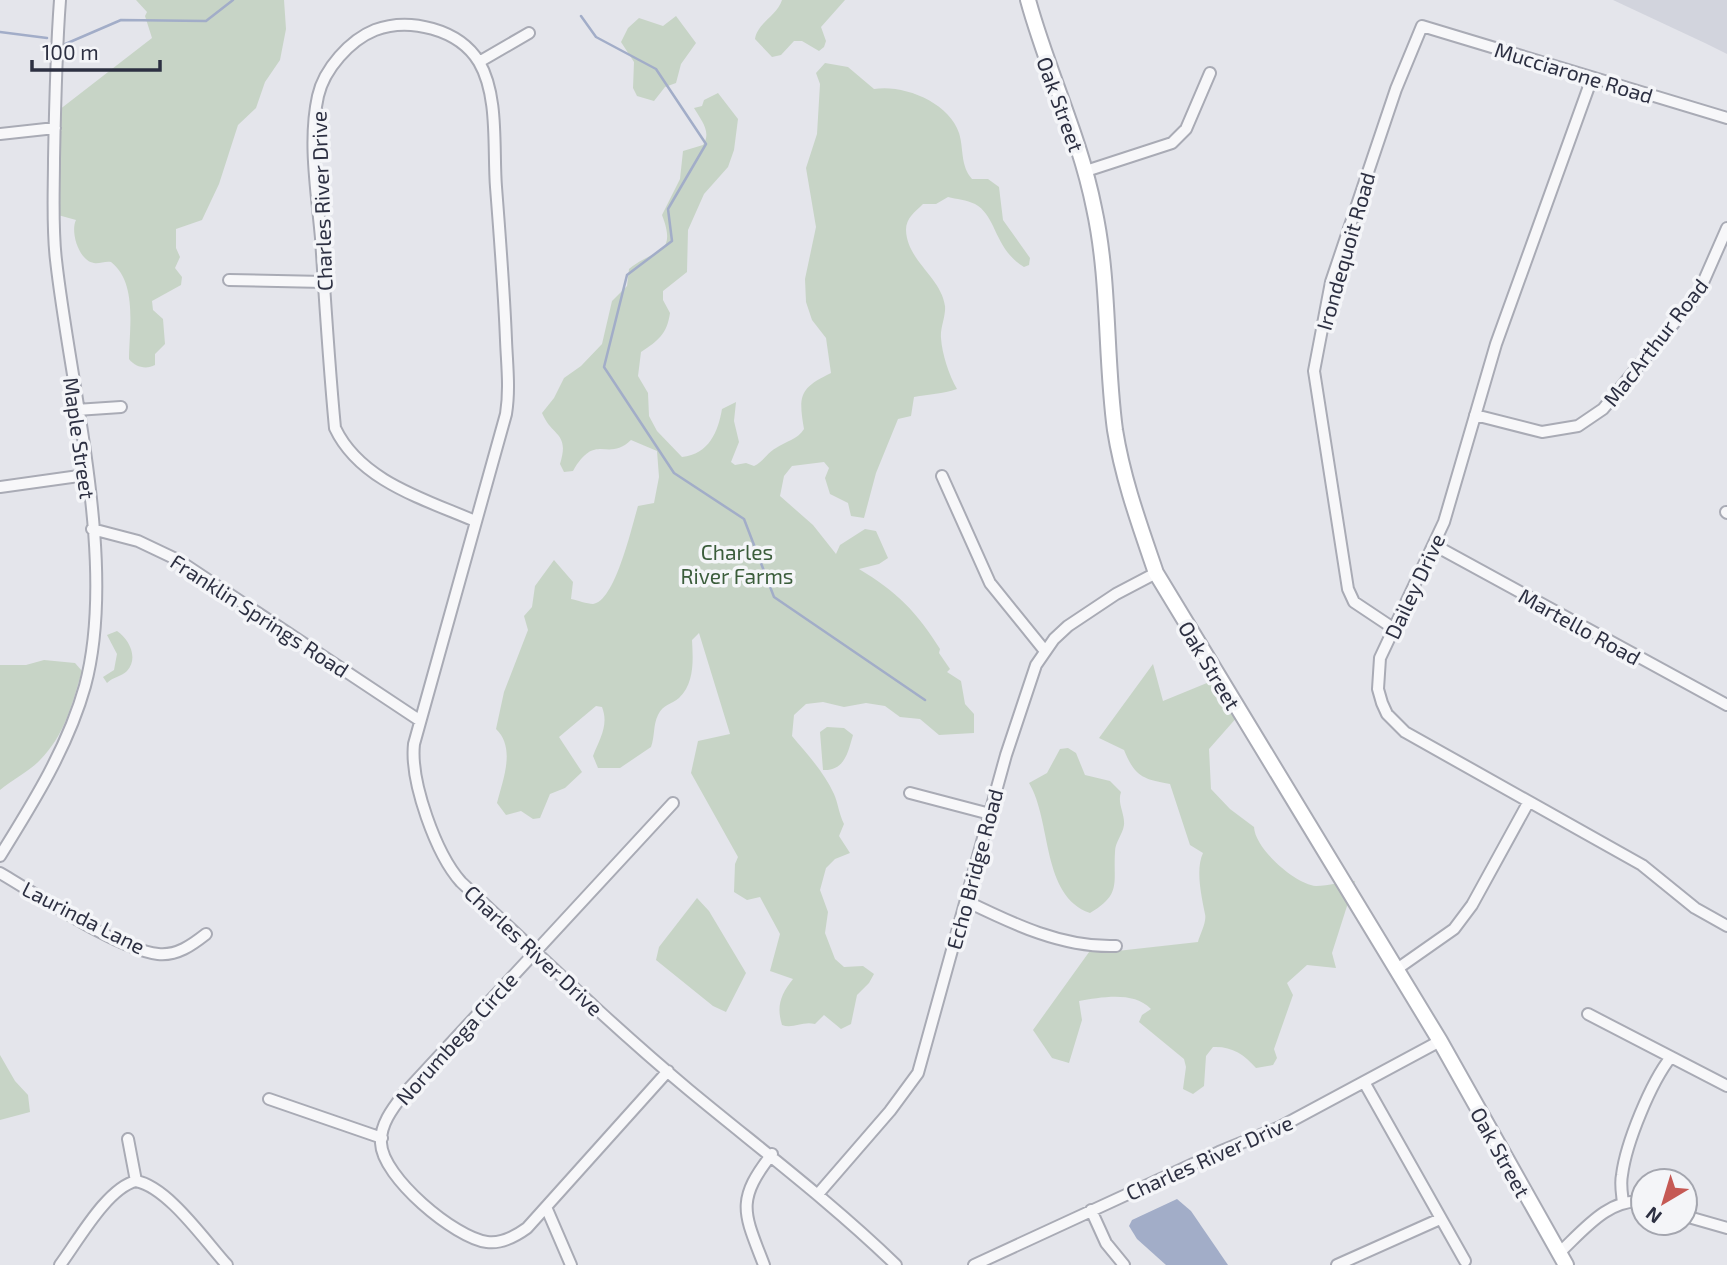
<svg xmlns="http://www.w3.org/2000/svg" width="1727" height="1265" font-family="'Exo 2',sans-serif">
<style>
.built{fill:#d2d4dd}
.green{fill:#c7d4c6}
.water{fill:#a2adc8}
.lines{fill:none;stroke-linecap:round;stroke-linejoin:round}
.stream{stroke:#a2adc8;stroke-width:2.5}
.minor-casing{stroke:#a9abb5;stroke-width:14}
.secondary-casing{stroke:#a9abb5;stroke-width:18}
.minor{stroke:#f7f7f9;stroke-width:10}
.secondary{stroke:#fff;stroke-width:14}
.labels{text-anchor:middle;dominant-baseline:central;stroke-width:7;stroke-linejoin:round;paint-order:stroke}
.street-label{font-size:21px;fill:#2d3042;stroke:#f4f5f8}
.park-label{font-size:21px;fill:#3b5d3b;stroke:#f4f5f8}
</style>
<rect width="100%" height="100%" fill="#e4e5eb"/>
<path class="built" d="M1613,0H1727V54L1707,44Z"/>
<path class="green" d="M136,0H284L286,29L280,60L265,82L256,108L238,125L219,184L202,220L176,229V248L180,257L175,268L182,277L181,285L152,301L153,310L163,319L165,344L155,354V365C146,370 135,367 129,359C129,330 138,283 111,262C105,261 99,264 94,263C79,261 70,232 76,220L58,215L59,110L152,38L145,16L147,12Z
M782,0H845L821,27L826,41L824,47L819,51L802,41H794L781,55L772,57L755,39C757,23 777,16 782,0Z
M676,16L696,43L681,64L676,83L665,87L654,101L637,96L633,88L634,62L621,42L628,28L639,18L663,26Z
M825,63L848,67L874,89C903,84 949,102 959,133C964,149 960,165 972,179H988L999,187L1003,220L1030,258L1029,265L1024,267C994,249 997,216 975,204C967,200 956,199 948,197L936,204H923C915,212 906,218 906,230C907,261 941,277 945,306C946,316 940,328 941,338C942,354 949,375 957,389C942,394 930,394 914,397L911,416L898,419L876,473L864,518L851,516L848,503L830,494L825,478L829,468L824,462L792,466L784,476L780,496L813,525L836,554L840,545L865,529L876,531L888,558L879,564L859,569C896,591 918,613 940,649L939,653L950,669L947,672L961,681L965,704L974,714V733L939,735L920,719L900,717L885,706L866,703L844,707L823,702L806,704L794,715L792,736C807,754 824,772 834,794C838,803 839,814 844,824L839,836L850,853L835,859L826,868L820,890L828,912L825,933L835,959L844,967L863,966L874,974L869,983L857,995L851,1024L841,1029L824,1015L815,1024C802,1021 793,1029 782,1025C776,1006 781,994 793,979L770,971L780,934L760,897L747,900L734,892L735,864L738,857L691,773L698,741L730,734L699,633L692,640C693,659 695,683 679,698C671,705 663,704 658,715C653,725 655,736 651,747L620,768H598L593,756C600,738 609,725 602,707L596,706L559,737L582,772L565,788L550,794L540,818L533,819L521,811L506,815L497,803C503,779 516,748 496,729L504,692L528,630L524,616L532,607L535,586L554,560L573,582L571,599C577,600 587,604 593,604C615,602 632,526 638,506L654,503L659,477L657,451L631,440C607,463 596,431 573,471L564,472L560,464C570,432 552,437 542,413L554,398L564,378L581,366L602,344L612,301L627,286L629,269C654,248 678,257 662,215L680,179L683,151L703,145C712,132 701,120 694,108L702,106L704,100L718,93L738,119L734,150L728,167L704,194L688,230L687,272L663,291V300L670,313C667,334 658,341 641,352L638,376L648,393L649,416L657,431L682,457C709,454 718,432 722,409L736,402L734,421L739,442L731,462L735,465L746,463L754,466C764,461 767,453 776,448C786,441 797,440 804,429C798,395 800,388 831,373L826,338L812,320L806,302L805,279L816,227L806,168L817,134L820,84L816,73Z
M117,631C129,639 139,658 127,671C122,676 113,677 107,683L103,677L114,670L117,654L107,635Z
M44,660L75,663L82,671C72,704 65,735 40,760C31,770 12,780 0,790V665H26Z
M1153,664L1163,701L1224,676L1246,707L1209,749L1211,789L1230,809L1254,827C1255,849 1295,884 1316,886C1329,886 1342,881 1355,881L1332,953L1336,968L1307,965L1287,983L1293,995L1274,1049L1277,1058L1273,1065L1256,1068C1244,1054 1231,1046 1213,1047L1206,1056L1204,1086L1193,1094L1183,1089L1186,1067L1184,1059L1139,1022L1142,1015L1151,1009C1134,991 1102,997 1079,1001L1082,1020L1069,1063L1052,1058L1033,1030L1097,941L1117,951L1198,942C1200,934 1207,922 1205,914C1202,898 1195,870 1203,853L1190,845L1170,784C1143,779 1135,777 1124,750L1099,738Z
M827,727L844,728L853,735C848,752 845,771 823,770L820,732Z
M1068,748L1076,753L1085,775L1110,781L1121,792C1117,804 1125,813 1124,825C1123,834 1115,842 1115,852C1113,883 1122,894 1090,913C1041,896 1052,821 1029,783L1047,773L1060,749Z
M697,898L709,911L746,973L726,1012L713,1006L656,960L659,947Z
M0,1055L15,1081L28,1095L30,1112L0,1120Z"/>
<path class="water" d="M1177,1199L1191,1211L1228,1265H1166L1137,1239L1129,1226L1132,1220Z"/>
<g class="lines">
<path class="stream" d="M581,16L596,37L656,69L706,144L668,209L672,241L627,275L604,367L674,473L744,519L774,597L925,700
M0,32L47,38
M63,45L121,20L206,21L233,0"/>
<defs>
<path id="minor" d="M479,62L529,33
M1592,78L1496,344L1444,522L1380,658L1378,689L1382,703L1387,714L1405,732L1642,865L1695,908L1727,926
M0,134L55,128
M1086,171L1172,143L1186,129L1210,73
M229,280L324,282
M76,410L121,407
M1475,415L1542,432L1578,426L1603,409L1698,294L1727,228
M942,476L990,583L1045,651
M0,487L86,475
M1726,512L1727,513
M475,521C424,499 360,481 335,428C329,365 325,302 321,238C317,192 308,141 318,96C324,69 350,40 375,30C409,17 459,29 479,62C499,96 493,149 496,187C500,238 504,289 506,340C507,365 510,389 506,414L414,744C410,782 436,854 461,882C536,952 610,1024 689,1090C759,1148 831,1202 896,1265
M92,529L138,541L178,560L419,720
M1434,545L1727,705
M1393,628L1354,602L1348,589L1314,371L1331,282L1396,89L1422,26L1727,118
M910,793L990,814
M0,856C33,803 68,747 85,686C118,563 70,387 56,260C52,227 54,192 54,159C55,106 56,53 60,0
M0,873C38,895 117,949 158,954C177,956 192,945 206,934
M966,901C1013,924 1063,948 1116,946
M1397,969L1454,929L1472,905L1528,803
M1588,1014L1727,1086
M668,1071L527,1228C516,1236 501,1244 487,1242C455,1238 382,1177 381,1143C380,1125 392,1109 403,1095L673,803
M1364,1082L1465,1261
M269,1099L382,1138
M128,1139L136,1181C168,1187 205,1241 227,1265
M819,1193L890,1111L918,1073L1006,755L1036,665L1054,639L1068,626L1116,594L1156,573
M1623,1203C1622,1194 1620,1184 1622,1175C1626,1143 1651,1082 1671,1057
M546,1207L571,1265
M1091,1210L1106,1243L1124,1265
M1685,1216L1727,1228
M1559,1253C1582,1232 1609,1197 1643,1202
M60,1265C78,1241 107,1188 136,1181
M764,1265C744,1213 735,1201 772,1154
M974,1265L1219,1152L1280,1127L1440,1041
M1337,1265L1440,1219"/>
<path id="secondary" d="M1028,0C1047,70 1080,137 1094,208C1110,281 1105,356 1115,430C1123,480 1140,526 1156,573L1440,1041L1566,1265"/>
</defs>
<use href="#minor" class="minor-casing"/>
<use href="#secondary" class="secondary-casing"/>
<use href="#minor" class="minor"/>
<use href="#secondary" class="secondary"/>
</g>
<g class="labels">
<g class="street-label">
<text transform="translate(1574 72) rotate(17)">Mucciarone Road</text>
<text transform="translate(1061 104) rotate(70)">Oak Street</text>
<text transform="translate(321 201) rotate(-92)">Charles River Drive</text>
<text transform="translate(1345 251) rotate(-74)">Irondequoit Road</text>
<text transform="translate(1655 342) rotate(-52)">MacArthur Road</text>
<text transform="translate(80 438) rotate(82)">Maple Street</text>
<text transform="translate(1414 586) rotate(-65)">Dailey Drive</text>
<text transform="translate(260 615) rotate(33)">Franklin Springs Road</text>
<text transform="translate(1580 626) rotate(29)">Martello Road</text>
<text transform="translate(1210 665) rotate(59)">Oak Street</text>
<text transform="translate(974 869) rotate(-75)">Echo Bridge Road</text>
<text transform="translate(84 917) rotate(27)">Laurinda Lane</text>
<text transform="translate(534 950) rotate(43)">Charles River Drive</text>
<text transform="translate(456 1038) rotate(-48)">Norumbega Circle</text>
<text transform="translate(1501 1152) rotate(61)">Oak Street</text>
<text transform="translate(1209 1157) rotate(-24)">Charles River Drive</text>
</g>
<g class="park-label">
<text x="737" y="551">Charles<tspan x="737" dy="24">River Farms</tspan></text>
</g>
</g>
<g transform="translate(1664 1202) rotate(218)"><circle r="33" fill="#f4f5f8" stroke="#a4a6af" stroke-width="2"/>
<path d="M0-5L12 26L0 18L-12 26Z" fill="#c55954"/>
<text y="-10" font-size="19" font-weight="bold" text-anchor="middle" fill="#2d3042">N</text>
</g>
<path d="M32 60v10h128v-10" fill="none" stroke="#2d3042" stroke-width="3.5"/>
<text x="42" y="60" font-size="21" fill="#2d3042" stroke="#f4f5f8" stroke-width="5" paint-order="stroke">100 m</text>
</svg>
